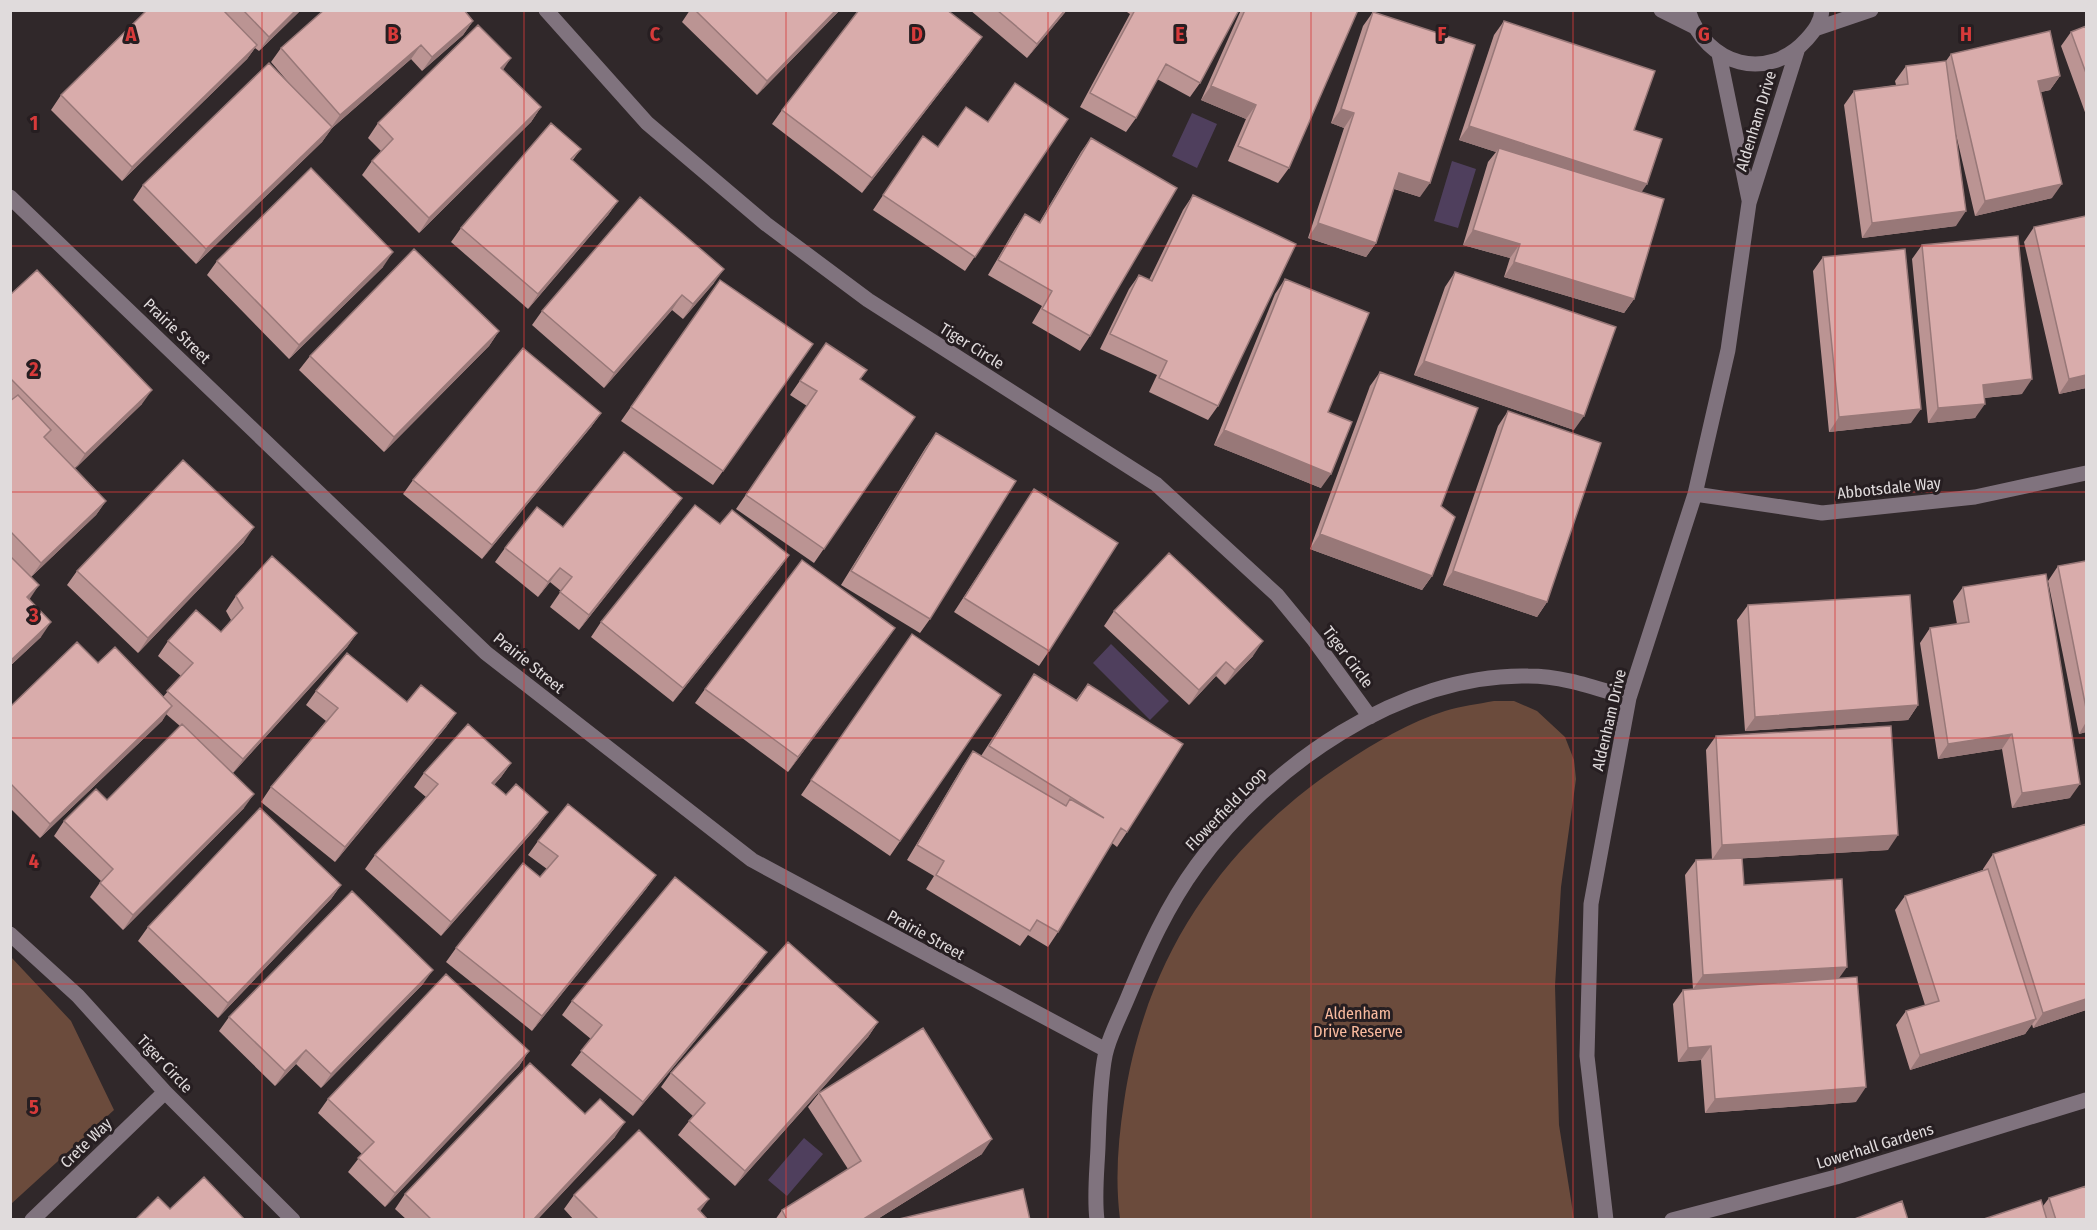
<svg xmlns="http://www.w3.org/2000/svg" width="2097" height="1230" font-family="'Fira Sans Condensed',sans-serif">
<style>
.park{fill:#6b4b3c}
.water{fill:#4f3f5d}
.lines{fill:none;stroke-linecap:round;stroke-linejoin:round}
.minor{stroke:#80737e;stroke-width:15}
.wall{fill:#bb9493}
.shaded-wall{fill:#987878}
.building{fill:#d9acab;stroke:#987878;stroke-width:1.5}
.grid{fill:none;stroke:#d73a3a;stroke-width:1.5;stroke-opacity:0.55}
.labels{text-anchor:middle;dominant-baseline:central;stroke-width:6;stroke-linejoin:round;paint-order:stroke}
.street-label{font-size:16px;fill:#e0dbdc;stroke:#261e21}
.park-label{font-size:16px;fill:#fabb9f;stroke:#261e21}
.grid-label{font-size:20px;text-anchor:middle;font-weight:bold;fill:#d73a3a;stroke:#261e21;stroke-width:6;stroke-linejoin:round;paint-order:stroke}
</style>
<rect width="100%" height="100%" fill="#30282a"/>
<path class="park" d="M1494,701H1514L1537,711L1565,737L1574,760L1576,779L1561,887L1555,986L1559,1125L1574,1219H1120C1115,1180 1118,1141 1124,1102C1145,957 1224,842 1344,763C1376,742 1410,722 1445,711C1461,706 1478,704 1494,701Z
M10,956L71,1021L114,1110L11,1204Z"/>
<path class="water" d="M1192,113L1217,124L1197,168L1172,156Z
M1452,161L1476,169L1458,228L1434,221Z
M1111,644L1169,701L1150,720L1093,663Z
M804,1138L823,1154L787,1196L768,1180Z"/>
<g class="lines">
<path class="minor" d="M546,10L647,123L766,224L868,300L1156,484L1277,595L1314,640L1370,717
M1661,10L1693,26
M1688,10C1706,66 1768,83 1807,39C1815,30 1821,22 1822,10
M1815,29L1871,10
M1719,54L1749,200
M10,197L486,653L752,860L1106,1050
M1695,494L1822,513L1975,497L2086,473
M10,934L78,996L165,1092L293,1220
M32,1220L165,1092
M1097,1220C1094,1196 1097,1171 1098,1147C1099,1122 1100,1070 1107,1048C1112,1031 1121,1014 1128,997C1147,951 1167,906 1197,865C1269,766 1401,673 1528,676C1564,676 1595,688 1629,698
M1606,1220L1587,1056L1591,904L1629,698L1695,494L1728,350L1749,203L1797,51
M1672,1220L1836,1177L2086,1100"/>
</g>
<path class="wall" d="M147,10H301L259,51L255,48L247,59L122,181L51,110L61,95Z
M690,10H840L757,95L682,22Z
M970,10H1067L1027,58Z
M1124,10H1239L1200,83L1190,97L1157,79L1136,118L1126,132L1080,107L1130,14Z
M1241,10H1358L1289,168L1278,183L1228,161L1246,119L1201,100Z
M1373,12L1420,197L1394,189L1376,243L1366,257L1308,238L1344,128L1331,123L1363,26Z
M473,21L463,35L422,71L411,59L332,128L322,142L196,264L133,200L143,185L295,90L271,62L281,48Z
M1504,21L1634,130L1642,192L1634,299L1624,313L1504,277L1510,258L1463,245L1488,162L1496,152L1459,140L1494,35Z
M2086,26V115L2061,46L2071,32Z
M972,51L862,193L772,124L782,110Z
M1951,54L2060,76L2050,90L2041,92L2052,198L1975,216L1955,130L1956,226L1862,238L1844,105L1854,91L1896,85L1895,81L1906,66L1946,61Z
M503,70L541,107L531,122L419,233L362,175L372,161L381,151L368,138L378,123Z
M1068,119L965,271L873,210L923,136L938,147L988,122Z
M1091,138L1090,336L1080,351L1032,323L1042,306L988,275L1015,229L1025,214L1039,223L1081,152Z
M581,149L572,161L618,201L608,215L528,309L451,242L461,228Z
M1193,195L1218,406L1208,420L1149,392L1157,375L1100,349L1129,289L1139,275L1149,280L1183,210Z
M2034,227L2086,388L2059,394L2024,242Z
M1922,245L2022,394L1984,398L1975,418L1928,423L1912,259Z
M1823,257L1911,423L1829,432L1813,271Z
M217,261L383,267L289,359L207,275Z
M1455,272L1574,430L1414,375L1445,287Z
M1285,279L1328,412L1321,488L1214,445L1275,294Z
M720,280L813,344L713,485L621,421Z
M714,283L683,319L672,310L604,388L532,325L542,311Z
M10,295L142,404L75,468L106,501L96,515L31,577L30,599L41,637L10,666Z
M499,331L489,346L384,452L299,370L310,356Z
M826,343L867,370L860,380L915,417L814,563L736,509L807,406L790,395Z
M1380,372L1441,506L1432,576L1422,590L1310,549L1370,386Z
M1508,411L1547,602L1537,617L1443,585L1498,426Z
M601,413L591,427L482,559L403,494L413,480Z
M936,433L930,619L920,633L841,585L926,447Z
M1034,489L1049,651L1039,666L954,612Z
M672,512L579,630L550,607L561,591L550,582L538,597L495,562L505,548L563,527Z
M720,524L789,555L779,569L673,702L591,637L601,622Z
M244,542L138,653L67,585L77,571Z
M2086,561V732L2079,734L2048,581L2058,566Z
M1963,587L2070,798L2012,808L2002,749L1938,759L1920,643L1930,628L1957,624L1953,601Z
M236,596L357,633L347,647L233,773L223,764L244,808L123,930L90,897L101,881L54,836L64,821L107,800L180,726L166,714L162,721L40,838L10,808V707L98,663L163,697L181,676L158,656L168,641L221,632L231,620L226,611Z
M1748,605L1918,705L1908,720L1745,731L1737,620Z
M1114,611L1253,656L1225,685L1216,676L1189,705L1104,626Z
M895,628L788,772L695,703L705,689Z
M912,634L1001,695L890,856L801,795Z
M1034,674L1076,700L1088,684L1127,832L1117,847L1112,843L1058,932L1048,947L1028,935L1020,946L926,889L934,876L907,860L963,766L973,751L981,756Z
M316,691L407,702L456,713L446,727L335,862L261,802L271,787L326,721L306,705Z
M1716,736L1888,850L1712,860L1706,750Z
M511,763L501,777L494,785L506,795L548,812L537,827L441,936L365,869L375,855L426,797L414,787L424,773Z
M538,841L656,875L646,889L532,1031L446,962L456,948L540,877L547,869L528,855Z
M1993,854L2086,1010L2033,1028L2032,1024L2025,1034L1910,1070L1896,1025L1906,1011L1925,1005L1895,910L1905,896L1983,870V869Z
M1696,860L1744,885L1839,978L1856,1102L1705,1113L1701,1060L1678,1062L1673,1004L1683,990L1693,989L1685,875Z
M341,885L331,899L218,1018L138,941L148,927Z
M757,966L633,1116L571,1065L591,1039L562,1015L572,1001Z
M423,984L321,1088L296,1064L275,1086L219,1031L229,1017Z
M878,1022L868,1037L735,1186L678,1135L693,1116L661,1087L671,1073Z
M529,1051L519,1066L385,1207L348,1172L362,1154L318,1113L328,1099Z
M819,1093L982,1154L876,1220H775L782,1210L848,1169L808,1107Z
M585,1114L615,1137L537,1220H407L395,1209L405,1194Z
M574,1195L700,1212L708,1220H574L564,1209Z
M2049,1198L2086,1220H1981L2043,1206Z"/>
<path class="shaded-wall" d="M296,10H301L259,51L269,37Z
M836,10H840L757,95L767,81Z
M1065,10H1067L1027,58L1037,44Z
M473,21L463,35L422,71L432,57Z
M982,37L972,51L862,193L872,178Z
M257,45L247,59L122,181L132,167Z
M421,45L411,59L332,128L322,142L196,264L206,249L330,129L340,115Z
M511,58L501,73V68Z
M2060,76L2050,90L2028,95L2038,81Z
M1211,86L1256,105L1246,119L1201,100Z
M541,107L531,122L419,233L429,218Z
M1341,109L1354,113L1344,128L1331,123Z
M1469,126L1647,184L1637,199L1499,148L1496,152L1459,140Z
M1399,173L1430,183L1420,197L1389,187Z
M2062,184L2052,198L1975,216L1985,201Z
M618,201L608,215L528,309L538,294Z
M1966,211L1956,226L1862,238L1872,223Z
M1318,223L1376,243L1366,257L1308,238Z
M1473,230L1520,244L1510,258L1463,245Z
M393,252L383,267L289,359L299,345Z
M1514,262L1634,299L1624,313L1504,277Z
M724,269L714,283L683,319L693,304Z
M682,295L672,310L604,388L614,373Z
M499,331L489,346L384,452L394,437Z
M1424,361L1584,416L1574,430L1414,375Z
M2086,375V388L2059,394L2069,379Z
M2032,379L2022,394L1973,399L1983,385Z
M152,390L142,404L75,469L85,454Z
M1985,404L1975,418L1928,423L1938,408Z
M1921,409L1911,423L1829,432L1839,417Z
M601,413L591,427L482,559L492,545Z
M1224,430L1331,474L1321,488L1214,445Z
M682,498L672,512L579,630L589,615Z
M106,501L96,515L31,577L41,563Z
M254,527L244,542L138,653L148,638Z
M1320,534L1432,576L1422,590L1310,549Z
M789,555L779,569L673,702L683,688Z
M560,568L550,582L538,597L548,582Z
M1453,571L1547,602L1537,617L1443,585Z
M39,585L29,600L27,597Z
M51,622L41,637L10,666V661Z
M895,628L885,643L788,772L798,757Z
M357,633L347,647L233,773L243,759Z
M1263,641L1253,656L1225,685L1235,670Z
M1226,662L1216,676L1189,705L1199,690Z
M1918,705L1908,720L1745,731L1755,717Z
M172,706L162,721L40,838L50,824Z
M456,713L446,727L335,862L345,847Z
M2086,722V732L2079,734Z
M2012,734L2002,749L1938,759L1948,744Z
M511,763L501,777L482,798L492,783Z
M2080,784L2070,798L2012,808L2022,793Z
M254,794L244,808L123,930L133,915Z
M548,812L537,827L441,936L451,922Z
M1898,835L1888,850L1712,860L1722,845Z
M656,875L646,889L532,1031L542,1016Z
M341,885L331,899L218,1018L228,1003Z
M767,952L757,966L633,1116L643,1102Z
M1847,967L1837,981L1693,989L1703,975Z
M433,970L423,984L321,1088L331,1074Z
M2086,999V1010L2033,1028L2043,1013Z
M2036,1019L2025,1034L1910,1070L1920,1055Z
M878,1022L868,1037L735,1186L745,1171Z
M1711,1046L1701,1060L1678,1062L1688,1048Z
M306,1050L296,1064L275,1086L285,1071Z
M529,1051L519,1066L385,1207L395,1193Z
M1866,1087L1856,1102L1705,1113L1715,1099Z
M625,1122L615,1137L537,1220H533Z
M992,1139L982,1154L876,1220H862Z
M709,1199L699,1213L698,1209Z"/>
<path class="building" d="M147,10H223L257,45L132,167L61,95Z
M243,10H296L269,37Z
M324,10H464L473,21L432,57L421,45L340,115L281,48Z
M695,10H836L767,81Z
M859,10H947L982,37L872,178L782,110Z
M997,10H1065L1037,44Z
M1135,10H1239L1200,83L1166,64L1136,118L1090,93Z
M1245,10H1358L1289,168L1238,146L1256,105L1211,86Z
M1373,12L1475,45L1430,183L1399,173L1376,243L1318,223L1354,113L1341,109Z
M1504,21L1655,71L1634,130L1662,139L1647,184L1469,126Z
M478,25L511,58L501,68L541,107L429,218L372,161L393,139L378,123Z
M2086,26V73L2071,32Z
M2050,31L2060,76L2038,81L2062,184L1985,201L1951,54Z
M1946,61L1966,211L1872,223L1854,91L1908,84L1906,66Z
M269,63L332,127L206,249L143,185Z
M1015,83L1068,119L975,257L883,195L923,136L938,147L966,107L988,122Z
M551,123L581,149L571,159L618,201L538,294L461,228Z
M1091,138L1177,188L1090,336L1042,309L1052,291L998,260L1025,214L1040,223Z
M1499,148L1664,199L1634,299L1514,262L1520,244L1473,230Z
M311,168L393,252L299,345L217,261Z
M1193,195L1296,244L1218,406L1159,378L1167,361L1110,334L1139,275L1152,281Z
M640,197L724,269L693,304L682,295L614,373L542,311Z
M2086,216V375L2069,379L2034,227Z
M2018,236L2032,379L1983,385L1985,404L1938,408L1922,245Z
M414,249L499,331L394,437L310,356Z
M1905,249L1921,409L1839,417L1823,257Z
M37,270L152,390L85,454L10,378V295Z
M1455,272L1616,327L1584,416L1424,361Z
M1285,279L1369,313L1328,412L1352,422L1331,474L1224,430Z
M720,280L813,344L723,471L631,407Z
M826,343L867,370L860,379L915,417L824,549L746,495L817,391L800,381Z
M523,348L601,413L492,545L413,480Z
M1380,372L1478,408L1441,506L1455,517L1432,576L1320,534Z
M18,395L51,430L44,437L106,501L41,563L10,531V401Z
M1508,411L1601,443L1547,602L1453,571Z
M936,433L1016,481L930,619L851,571Z
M624,452L682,498L589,615L560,592L572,577L560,568L548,582L505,548L537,507L563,527Z
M183,460L254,527L148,638L77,571Z
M1034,489L1118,543L1049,651L964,598Z
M695,505L720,524L732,510L789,555L683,688L601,622Z
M1169,553L1263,641L1235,670L1226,662L1199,690L1114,611Z
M10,556L39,585L27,597L51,622L10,661Z
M272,556L357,633L243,759L167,691L193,663L168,641L196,610L221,632L243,608L236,596Z
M802,560L895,628L798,757L705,689Z
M2086,561V708L2058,566Z
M2046,574L2080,784L2022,793L2012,734L1948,744L1930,628L1969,622L1963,587Z
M1910,595L1918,705L1755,717L1748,605Z
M912,634L1001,695L900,841L811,780Z
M77,642L98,663L115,647L172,706L50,824L10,783V707Z
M347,653L407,702L421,685L456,713L345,847L271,787L338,708L316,691Z
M1034,674L1077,701L1088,684L1183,744L1127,832L1121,828L1058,932L1037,920L1030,931L936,875L944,861L917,845L973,751L1066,806L1070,799L1104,818L989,746Z
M182,724L254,794L133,915L100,883L113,869L64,821L96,789L107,800Z
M468,724L511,763L492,783L506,795L516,784L548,812L451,922L375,855L438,784L424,773Z
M1891,726L1898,835L1722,845L1716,736Z
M568,804L656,875L542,1016L456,948L523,863L540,877L558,856L538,841Z
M260,808L341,885L228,1003L148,927Z
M2086,824V999L2043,1013L1993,854Z
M1742,858L1744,885L1842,879L1847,967L1703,975L1696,860Z
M1988,869L2036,1019L1920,1055L1906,1011L1939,1001L1905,896Z
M675,877L767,952L643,1102L581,1051L602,1025L572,1001Z
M352,891L433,970L331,1074L306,1050L285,1071L229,1017Z
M788,942L878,1022L745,1171L689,1121L705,1103L671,1073Z
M446,974L529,1051L395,1193L358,1158L374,1142L328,1099Z
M1857,977L1866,1087L1715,1099L1711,1046L1688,1048L1683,990Z
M923,1028L992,1139L862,1220H787L782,1210L861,1161L819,1093Z
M530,1063L585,1114L600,1099L625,1122L533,1220H432L405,1194Z
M639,1130L709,1199L698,1209L708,1220H595L597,1218L574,1195Z
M204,1177L245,1220H135L158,1197L170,1209Z
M2086,1186V1220H2056L2049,1198Z
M1023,1189L1030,1220H895Z
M2041,1200L2047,1220H1981Z
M1902,1201L1908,1220H1852Z"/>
<path class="grid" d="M262,10V1220M524,10V1220M786,10V1220M1048,10V1220M1311,10V1220M1573,10V1220M1835,10V1220M10,246H2086M10,492H2086M10,738H2086M10,984H2086"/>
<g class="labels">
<g class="street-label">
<text transform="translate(1756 121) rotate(-73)">Aldenham Drive</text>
<text transform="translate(177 331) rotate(44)">Prairie Street</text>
<text transform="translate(972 346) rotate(32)">Tiger Circle</text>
<text transform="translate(1889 488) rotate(-6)">Abbotsdale Way</text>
<text transform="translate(1348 657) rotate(53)">Tiger Circle</text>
<text transform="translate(529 663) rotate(39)">Prairie Street</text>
<text transform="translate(1609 720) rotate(-77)">Aldenham Drive</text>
<text transform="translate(1226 809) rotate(-46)">Flowerfield Loop</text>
<text transform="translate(926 935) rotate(29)">Prairie Street</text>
<text transform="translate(165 1064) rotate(47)">Tiger Circle</text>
<text transform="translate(86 1143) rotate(-44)">Crete Way</text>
<text transform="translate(1875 1146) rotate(-17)">Lowerhall Gardens</text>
</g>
<g class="park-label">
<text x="1358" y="1013">Aldenham<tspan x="1358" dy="18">Drive Reserve</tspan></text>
</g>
</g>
<g class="grid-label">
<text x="131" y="41">A</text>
<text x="393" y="41">B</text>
<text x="655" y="41">C</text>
<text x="917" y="41">D</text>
<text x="1180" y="41">E</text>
<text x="1442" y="41">F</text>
<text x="1704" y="41">G</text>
<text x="1966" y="41">H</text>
<text x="34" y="130">1</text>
<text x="34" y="376">2</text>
<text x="34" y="622">3</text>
<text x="34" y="868">4</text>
<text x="34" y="1114">5</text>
</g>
<rect width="2097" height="1230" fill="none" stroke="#e0dbdc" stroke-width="24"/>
</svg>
